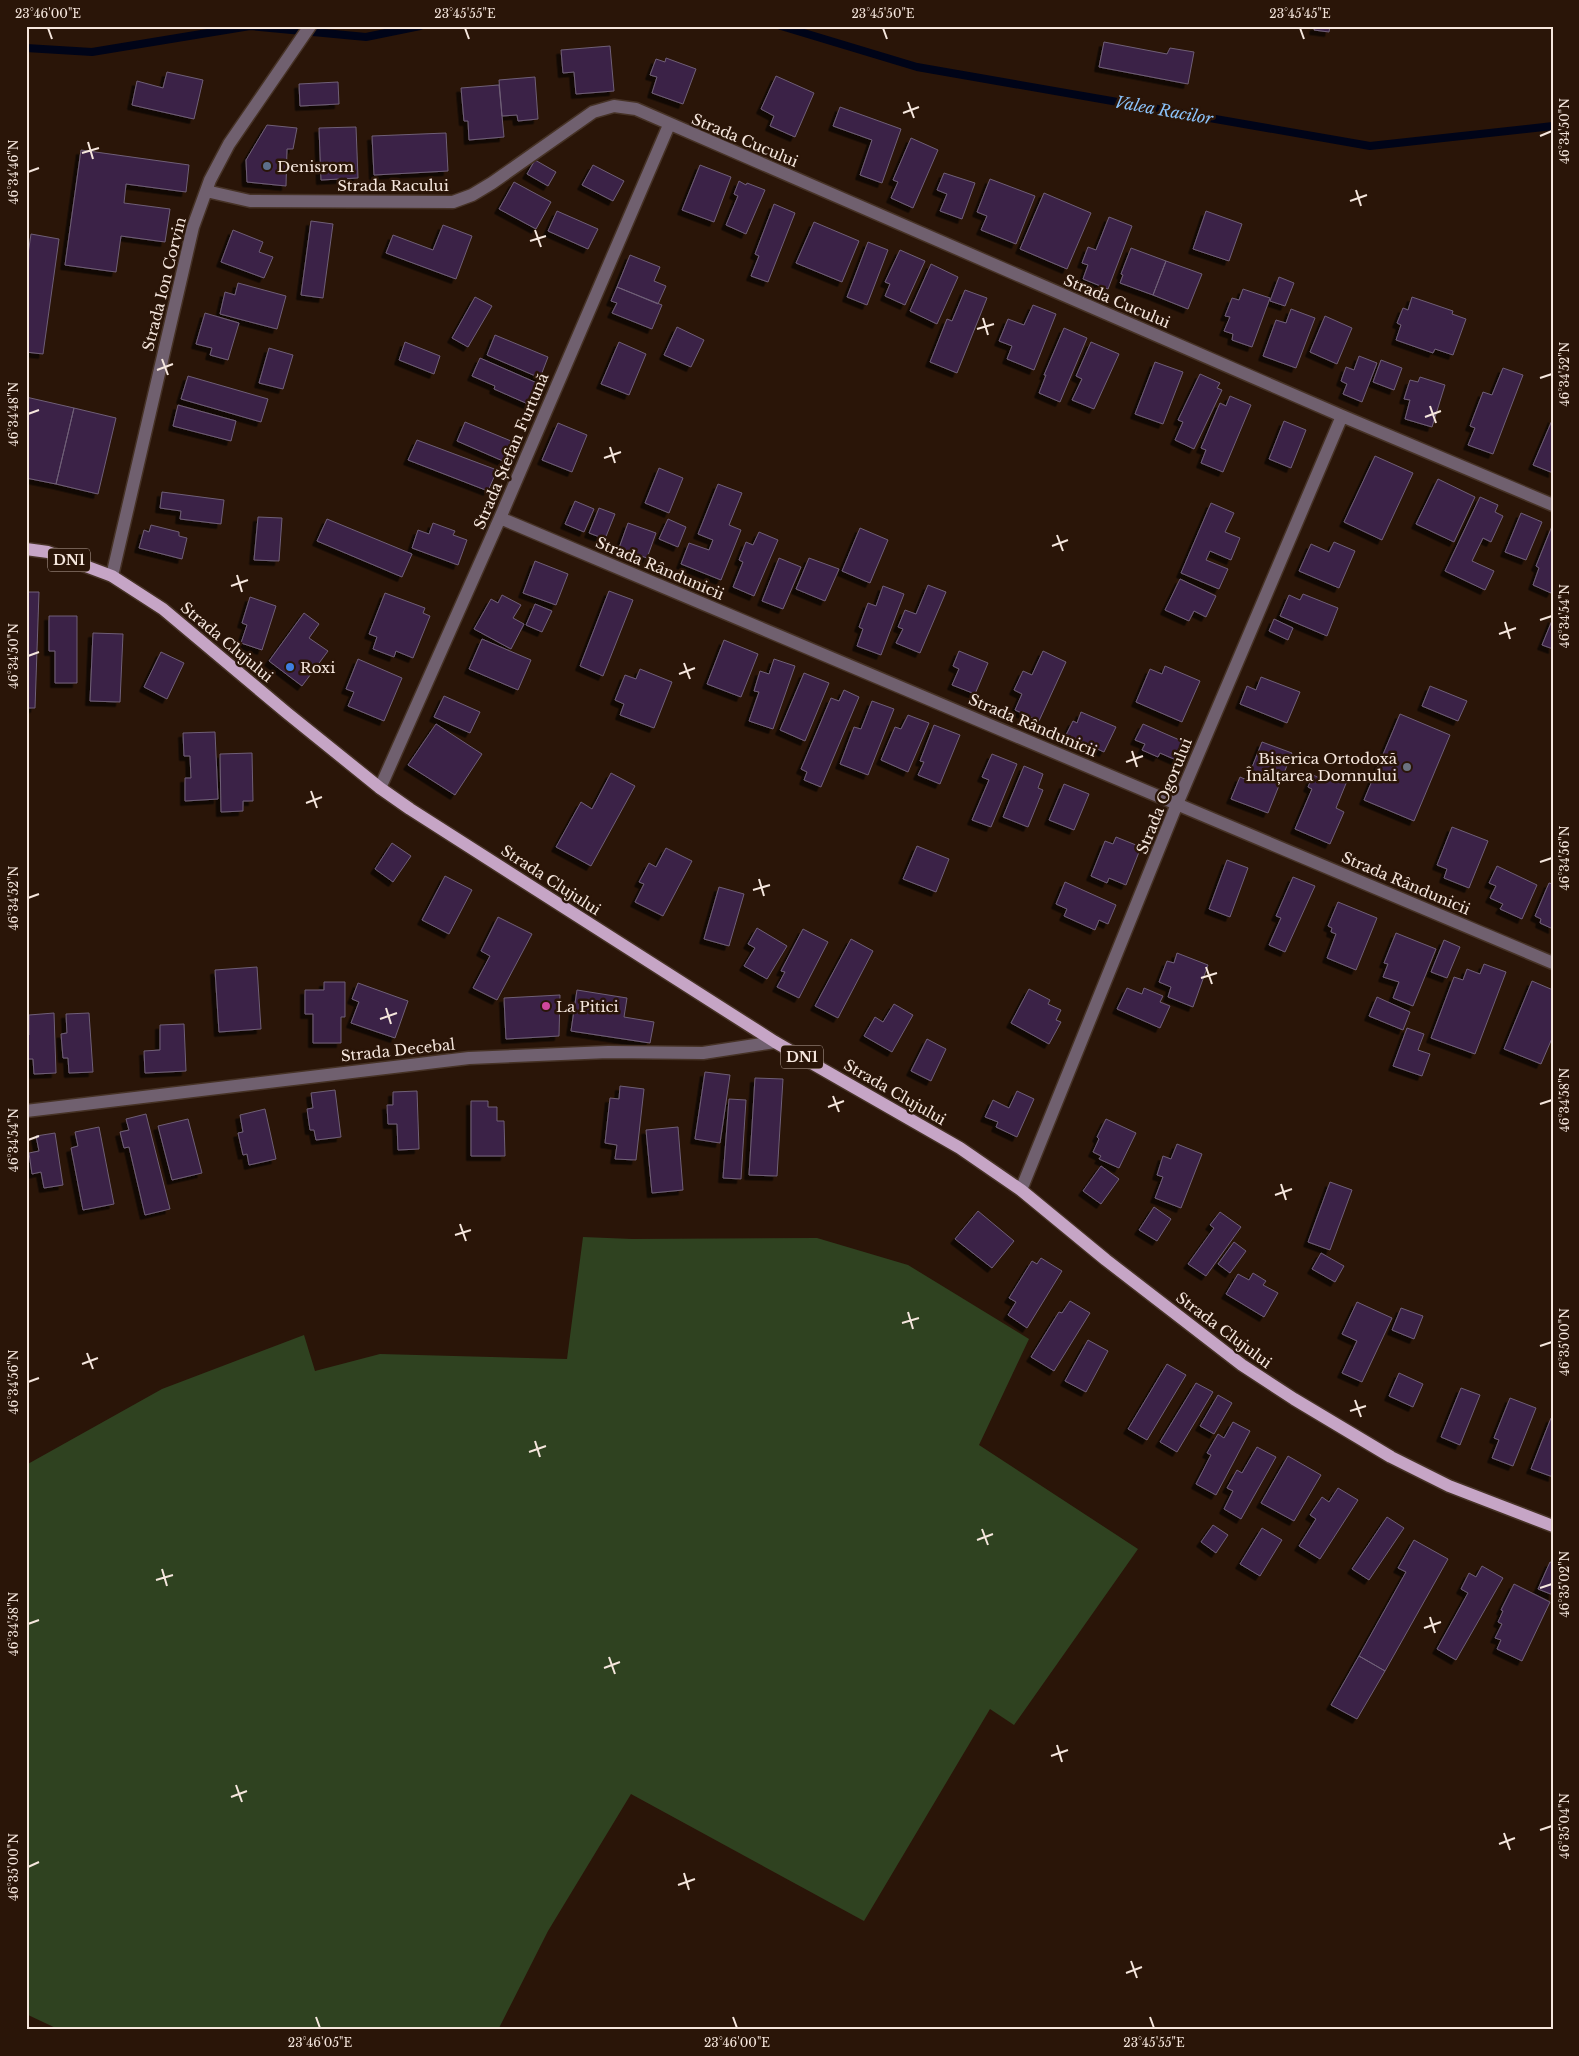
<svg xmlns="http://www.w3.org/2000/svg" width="1579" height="2056" font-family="'Libre Baskerville',serif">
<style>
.green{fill:#2f4220}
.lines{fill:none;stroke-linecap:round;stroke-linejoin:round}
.stream{stroke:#000418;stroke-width:8}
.building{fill:#3b2246;stroke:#6f5f77;filter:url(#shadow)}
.minor-casing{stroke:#463226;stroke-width:15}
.major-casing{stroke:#463226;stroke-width:15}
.minor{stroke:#70606f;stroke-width:12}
.major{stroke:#c6a5c6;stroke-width:12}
.ticks{fill:none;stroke:#f5e6dd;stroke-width:2}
.service-dot{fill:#5c6f8a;stroke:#2a1508;stroke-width:2}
.shop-dot{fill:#3f7fe0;stroke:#2a1508;stroke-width:2}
.worship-dot{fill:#6b7280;stroke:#2a1508;stroke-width:2}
.hotel-dot{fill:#d1479c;stroke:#2a1508;stroke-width:2}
.labels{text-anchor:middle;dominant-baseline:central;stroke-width:5;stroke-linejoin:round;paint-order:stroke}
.shield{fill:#2a1508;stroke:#b8a79d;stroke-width:1}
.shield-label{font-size:14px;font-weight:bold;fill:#f5e6dd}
.street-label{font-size:15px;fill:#f5e6dd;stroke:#2a1508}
.poi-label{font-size:15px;fill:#f5e6dd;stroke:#2a1508;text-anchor:start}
.water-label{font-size:16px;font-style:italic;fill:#8cc4fc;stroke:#2a1508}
.neatline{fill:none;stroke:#f5e6dd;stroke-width:2}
.ticks-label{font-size:12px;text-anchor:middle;fill:#f5e6dd}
</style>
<defs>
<filter id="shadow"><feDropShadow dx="-4.5" dy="4.5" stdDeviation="0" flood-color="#0009"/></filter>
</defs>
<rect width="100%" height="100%" fill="#2a1508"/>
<path class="green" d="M583,1237L632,1239L817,1238L908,1265L1029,1339L979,1445L1138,1549L1014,1725L990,1709L864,1921L631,1794L548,1931L498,2030H60L26,2014V1465L162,1389L304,1335L315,1371L380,1354L567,1359Z"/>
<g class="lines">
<path class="stream" d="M781,26L917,67L1370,146L1553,126
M26,48L92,52L250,26L366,37L420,26"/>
</g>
<path class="building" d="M1315,26H1330L1329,32L1314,30Z
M1104,42L1167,54L1170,48L1194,52L1188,84L1099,67Z
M610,46L614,91L576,94L574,72L563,73L561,50Z
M666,58L696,69L683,104L652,93L657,77L650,75L656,59L665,62Z
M167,72L203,80L194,119L132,105L137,81L163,88Z
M776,76L814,93L795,137L770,126L774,116L761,109Z
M535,77L538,119L518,121L517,115L502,116L499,80Z
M338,82L339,104L300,106L299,84Z
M499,85L504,137L469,140L468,121H464L461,88Z
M840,107L901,129L882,183L860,175L872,140L833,126Z
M267,125L297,128L293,149H287L286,186L247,182L246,160Z
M356,127L358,178L321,180L319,128Z
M446,133L448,171L374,175L372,136Z
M911,138L938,150L913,208L891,198L898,182L893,180Z
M81,150L189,165L186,192L126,184L124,203L170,209L165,242L121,236L116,272L65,265Z
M535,160L556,172L548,186L527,174Z
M593,165L624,181L613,201L582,185Z
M700,165L731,177L714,222L682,210Z
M944,173L975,183L962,219L940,211L947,194L937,190Z
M990,179L1035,196L1016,244L981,230L987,216L977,212Z
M739,181L746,185L747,183L765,190L746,234L726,225L738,196L734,194Z
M514,182L551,202L536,229L499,209Z
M1044,193L1091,213L1067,269L1020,249Z
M774,204L795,213L768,282L751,276L759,256L755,254Z
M557,211L598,229L588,249L548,231Z
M1206,211L1242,224L1229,261L1193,249Z
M1109,217L1132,226L1108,289L1083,279L1088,265L1082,263L1088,247L1096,250Z
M311,221L333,224L323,298L301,295Z
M814,222L859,241L842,282L796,263Z
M443,225L472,236L456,279L386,253L393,235L433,250Z
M233,230L263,242L259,252L273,257L264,278L221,262Z
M31,234L59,239L43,354L26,352V268Z
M868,242L888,250L867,305L847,297Z
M1131,248L1166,261L1153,295L1120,283L1123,275L1121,274Z
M900,250L925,261L905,305L885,296L890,284L885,282Z
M630,255L660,267L654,281L666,286L658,304L617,287Z
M1166,261L1202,274L1188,309L1153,295Z
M931,264L958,277L937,324L910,311Z
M1279,277L1294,283L1285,306L1270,301Z
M238,283L286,296L277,329L220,314L225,292L235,295Z
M617,287L662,305L652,329L612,313L617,303L611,301Z
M1243,289L1270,298L1252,347L1232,340L1233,334L1224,331L1230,317L1225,316L1232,298L1239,300Z
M965,290L987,298L957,373L930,362L947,319L952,321Z
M475,297L492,306L468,347L452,338Z
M1412,297L1453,311L1452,314L1466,319L1453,355L1435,349L1433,353L1396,340L1401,325L1397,323L1403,308L1408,310Z
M1033,305L1056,314L1034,370L1007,359L1012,346L999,341L1008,319L1024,325Z
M1291,309L1315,318L1296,368L1263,356L1276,320L1286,323Z
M205,313L239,323L228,360L210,355L212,348L196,344Z
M1325,316L1352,328L1337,364L1310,352Z
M677,327L704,340L691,367L664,355Z
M1064,328L1087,338L1060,402L1039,393L1046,375H1044Z
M495,335L548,357L540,378L487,355Z
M405,342L440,356L434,374L399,360Z
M619,342L646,354L629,395L601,384Z
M1091,342L1119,354L1094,409L1072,400L1082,379L1076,376Z
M269,348L293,355L283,389L259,383Z
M1359,356L1377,363L1362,402L1343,394L1347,384L1341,381L1346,367L1354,370Z
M480,358L537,383L528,404L494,389L495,386L472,376Z
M1381,360L1402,368L1394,390L1373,382Z
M1155,362L1183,372L1163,424L1135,414Z
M1503,368L1523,375L1493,454L1468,445L1475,428L1470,426L1483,392L1492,395Z
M1200,374L1220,383L1217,388L1222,390L1194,449L1175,440L1183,422L1178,420Z
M188,376L268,399L261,422L181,399Z
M1420,377L1445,385L1432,427L1405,419L1410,400L1404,399L1410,380L1418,382Z
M1230,396L1251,405L1223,472L1201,463L1206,450L1201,448L1220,403L1226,406Z
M26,397L74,408L56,484L26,478Z
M178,405L236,421L231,441L173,426Z
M74,408L116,418L98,494L56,484Z
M1553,418V473L1533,465Z
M1284,421L1306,430L1291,468L1269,459Z
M465,422L511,441L503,461L457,441Z
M558,423L587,435L572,472L542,460Z
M417,440L497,470L488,491L408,460Z
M1375,456L1413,473L1382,540L1344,522Z
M659,468L683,478L669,513L645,503Z
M1438,479L1475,497L1454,542L1416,524Z
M718,484L742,493L729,525L741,530L721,580L681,564L689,543L709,550L713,540L698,534Z
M162,492L224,500L221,524L180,519L181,511L160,508Z
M1480,497L1498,505L1495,512L1503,516L1491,542L1483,538L1472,561L1494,571L1485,590L1445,571Z
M575,501L594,509L584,532L565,524Z
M1211,503L1234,513L1225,532L1240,538L1231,560L1210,551L1206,560L1228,569L1219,589L1181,573Z
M599,508L615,514L605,539L589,533Z
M1521,513L1542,522L1526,560L1505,552Z
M258,517L282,518L279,561L254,560Z
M327,519L412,554L402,577L317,541Z
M668,519L686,527L678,547L659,539Z
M433,523L455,531L453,535L467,540L458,565L412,548L418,530L429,534Z
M628,523L656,533L647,558L619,548Z
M151,525L179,532V536L187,538L182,559L139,548L144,530L149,532Z
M1552,526L1553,590L1551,593L1533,585L1539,568L1536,566Z
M860,528L888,540L870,583L842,571Z
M759,532L778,540L754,596L733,587L743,562L739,560L746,542L753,545Z
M1334,542L1355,551L1339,588L1299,571L1311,544L1329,552Z
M779,558L801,567L783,609L762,601Z
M809,558L839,569L825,601L796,589Z
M535,561L568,574L556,605L523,593Z
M1180,579L1216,596L1206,617L1194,611L1189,621L1165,610Z
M928,585L946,592L920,653L896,643L903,629L898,627L905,610L916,614Z
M883,586L904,594L881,655L857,646L863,629L859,627L868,603L876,606Z
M609,591L633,600L603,676L580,666Z
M26,592H39L35,708H26Z
M385,593L425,608L423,613L430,616L413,658L396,651L394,657L373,649L377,637L369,634Z
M1303,594L1338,608L1327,636L1280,616L1289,595L1300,600Z
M502,595L521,605L513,618L524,624L511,649L474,629L491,599L498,603Z
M250,597L276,606L262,650L241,643L247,625L242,623Z
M535,604L552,611L542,632L526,625Z
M304,613L319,624L309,638L328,651L302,686L269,661Z
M49,616H77V683H55V651H49Z
M1553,618V649L1542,645Z
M1274,619L1293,628L1288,640L1269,631Z
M93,633L123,634L120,702L90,701Z
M482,639L531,660L518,690L469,669Z
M724,640L758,654L741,697L707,684Z
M959,651L988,663L975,694L952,685L959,669L953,666Z
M1043,651L1066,662L1039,721L1015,710L1022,694L1014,690L1023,671L1032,675Z
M161,652L184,663L167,699L144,687Z
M358,659L402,678L384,721L348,706L354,692L346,689Z
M774,659L795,666L773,729L749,721L759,692L754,691L760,671L769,674Z
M1165,666L1200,681L1182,722L1136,702L1150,669L1162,674Z
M640,669L672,682L654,728L620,715L624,704L615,700L625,675L636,679Z
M804,673L829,683L805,741L780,730Z
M1261,677L1300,692L1287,723L1240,704L1247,686L1256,690Z
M1430,686L1467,701L1458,721L1422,706Z
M844,690L859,697L821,787L804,780L807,772L801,769L831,698L839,701Z
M444,696L480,712L470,733L434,717Z
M872,701L894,709L868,775L840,764L854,727L861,729Z
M1081,712L1116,727L1104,752L1066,735L1073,721L1077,723Z
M1400,714L1450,735L1414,821L1364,800Z
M908,715L929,723L908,772L881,760L895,727L901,729Z
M436,724L482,754L455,795L408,765Z
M1143,724L1184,742L1176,760L1160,753L1158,757L1142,750L1145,744L1135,740Z
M934,725L960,735L940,784L918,775L924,762L920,761Z
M215,732L218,799L185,801V778H191L190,756H184L183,733Z
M1262,742L1292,753L1268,813L1231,799L1240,777L1247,780Z
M252,753L253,801H243V811L221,812L220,754Z
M992,754L1017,764L991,827L972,820L989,780L982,777Z
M1024,766L1043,774L1038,788L1043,790L1028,827L1003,817Z
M611,773L635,786L591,866L556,847L581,802L592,809Z
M1327,773L1347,781L1336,808L1344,812L1330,844L1295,829L1312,789L1308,787L1313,775L1324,780Z
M1064,784L1089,794L1074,830L1049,820Z
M1452,827L1488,841L1469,888L1444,878L1447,869L1437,865Z
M1116,837L1141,847L1126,885L1109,878L1107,883L1091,876L1105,841L1113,844Z
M392,843L411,856L393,882L375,869Z
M917,846L949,859L936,892L903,879Z
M666,848L692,861L663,916L635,902L644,884L639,882L649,863L656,867Z
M1227,860L1248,868L1230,917L1209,909Z
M1497,866L1537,885L1522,919L1500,909L1503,904L1490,898L1496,886L1489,883Z
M445,876L472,890L449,934L422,920Z
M1293,877L1315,886L1285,952L1269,945L1281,918L1276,916Z
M1065,882L1116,905L1108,924L1099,920L1095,930L1064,916L1067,909L1056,904Z
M1549,883L1553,884V929L1540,923L1541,919L1535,916Z
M719,887L744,894L729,946L704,939Z
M1338,902L1377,918L1356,970L1327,958L1336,934L1331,932L1332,928L1328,926Z
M498,917L532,934L497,1000L473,988L490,956L481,951Z
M757,928L787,946L767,979L744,966L755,948L748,944Z
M803,929L828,942L799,998L777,987L785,972L781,971Z
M1396,933L1436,949L1413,1006L1393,998L1399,982L1383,977L1388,964L1384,963Z
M851,939L873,951L838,1018L815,1006Z
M1444,940L1460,947L1447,978L1431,972Z
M1177,953L1208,965L1193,1007L1168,997L1171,987L1159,982L1167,961L1174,963Z
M1484,964L1506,972L1475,1054L1431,1038L1454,977L1463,980L1467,969L1480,974Z
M257,967L261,1029L219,1032L215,970Z
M1532,981L1553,990V1036L1541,1064L1504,1049Z
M324,982H345V1017H341V1043H313V1014H305V990H324Z
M358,983L408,1001L395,1038L351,1023L359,1002L352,999Z
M1127,988L1142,994L1144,988L1163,996L1160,1002L1170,1006L1160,1028L1117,1009Z
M1029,989L1050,1000L1048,1004L1061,1010L1056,1020L1061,1022L1049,1044L1011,1023Z
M577,990L627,998L624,1017L654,1022L650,1043L571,1031Z
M560,995L559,1036L506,1039L504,998Z
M1377,997L1410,1012L1403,1030L1369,1016Z
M894,1004L913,1015L892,1052L864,1036L875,1017L883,1022Z
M54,1013L56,1073L34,1074L33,1059H26V1035H29V1015Z
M89,1013L93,1072L69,1073L68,1058H63L61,1034L67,1033L66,1014Z
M184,1024L186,1071L145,1073L144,1051L160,1050V1025Z
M1407,1028L1424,1034L1418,1050L1430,1054L1422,1076L1393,1066Z
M927,1039L946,1049L931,1081L911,1071Z
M705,1072L730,1075L720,1143L695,1139Z
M755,1078L783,1079L777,1176L749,1175Z
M620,1086L644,1089L636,1160L615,1159L617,1145L605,1143L610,1098L619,1099Z
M335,1090L341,1137L316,1140L314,1130H310L307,1109L313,1108L311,1093Z
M417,1091L419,1149L398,1150L397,1124H388L387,1105H393V1092Z
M1017,1091L1034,1099L1017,1137L996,1127L998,1122L985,1117L993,1100L1009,1108Z
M729,1099L746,1100L741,1179L723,1178Z
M471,1101H488V1107H497V1121H504L505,1156H471Z
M265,1109L276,1159L249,1165L247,1154L243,1155L238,1133L243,1132L240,1115Z
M146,1114L170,1209L145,1215L129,1147L124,1148L120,1132L129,1130L126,1119Z
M188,1119L202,1173L172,1180L158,1126Z
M1106,1119L1136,1133L1119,1168L1099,1159L1101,1156L1093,1152L1099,1139L1097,1137Z
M99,1127L114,1204L83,1210L71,1148L78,1146L75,1132Z
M678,1127L683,1190L652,1193L646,1130Z
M55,1133L63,1185L44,1188L41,1172L32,1174L29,1153L39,1151L36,1136Z
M1177,1144L1202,1154L1181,1208L1155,1198L1163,1177L1157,1175L1163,1156L1171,1159Z
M1101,1166L1119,1179L1101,1204L1083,1191Z
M1330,1182L1352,1190L1330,1250L1308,1242Z
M1154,1207L1171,1219L1157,1241L1139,1230Z
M978,1211L1014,1241L992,1268L955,1239Z
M1220,1212L1241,1227L1206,1276L1188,1264L1214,1228L1210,1225Z
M1234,1242L1246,1251L1230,1273L1218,1264Z
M1321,1253L1344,1266L1335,1282L1312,1269Z
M1041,1258L1062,1271L1027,1328L1008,1315L1016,1302L1009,1298L1032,1261L1037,1264Z
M1253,1273L1266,1281L1263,1285L1278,1293L1264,1317L1226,1294L1238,1274L1249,1280Z
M1070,1301L1090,1313L1054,1371L1031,1357L1059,1312L1062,1313Z
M1357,1302L1392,1318L1362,1382L1342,1373L1357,1341L1342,1334Z
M1401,1308L1423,1316L1414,1339L1392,1330Z
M1088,1340L1108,1351L1086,1392L1065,1381Z
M1167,1364L1186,1375L1147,1440L1128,1429Z
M1399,1373L1423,1384L1413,1407L1389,1396Z
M1196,1383L1213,1392L1177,1452L1160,1442Z
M1461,1388L1480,1395L1460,1445L1441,1437Z
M1218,1395L1232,1403L1214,1434L1200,1426Z
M1510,1398L1536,1408L1513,1466L1492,1458L1499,1440L1494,1438Z
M1551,1418H1553V1477L1531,1469Z
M1233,1422L1250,1431L1216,1495L1196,1484L1211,1455L1207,1453L1218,1434L1224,1438Z
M1257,1447L1276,1457L1241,1519L1224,1509L1233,1491L1227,1488L1237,1470L1242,1473Z
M1288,1456L1321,1475L1294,1521L1261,1503Z
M1338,1488L1358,1500L1320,1559L1299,1546L1316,1519L1310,1515L1322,1497L1329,1502Z
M1387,1517L1404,1528L1369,1580L1352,1569Z
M1213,1525L1228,1535L1216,1553L1201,1542Z
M1262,1528L1282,1540L1260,1576L1240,1564Z
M1414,1540L1448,1559L1385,1671L1359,1656L1406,1572L1398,1568Z
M1550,1562L1553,1563V1595L1538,1589Z
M1482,1566L1503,1578L1456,1660L1437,1649L1468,1593L1461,1589L1469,1573L1476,1577Z
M1514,1584L1550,1602L1522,1661L1497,1649L1501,1640L1495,1638L1502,1624L1498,1622L1503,1611L1501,1610Z
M1359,1656L1385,1671L1357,1719L1331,1705Z"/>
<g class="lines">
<defs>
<path id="minor" d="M206,191L250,201L453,202L472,195L492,183L593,112L614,106L636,109L1342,416L1553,505
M500,518L1553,963
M112,576L193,227L210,180L229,144L310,26
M380,788L500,518L669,125
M26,1111L469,1058L608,1052L703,1053L775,1042
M1021,1190L1177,804L1342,416"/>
<path id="major" d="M26,549L48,552L112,576L163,609L287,713L380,788L410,809L775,1042L960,1148L1021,1190L1106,1260L1242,1365L1294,1399L1391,1457L1449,1486L1553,1526"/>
</defs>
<use href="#minor" class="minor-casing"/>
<use href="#major" class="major-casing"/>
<use href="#minor" class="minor"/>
<use href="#major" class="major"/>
</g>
<path class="ticks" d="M48,28L52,39M465,28L469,39M883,28L887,39M1300,28L1304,39M908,102L914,118M903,113L919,107M1540,136L1552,131M88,142L93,159M82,153L99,148M28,172L39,168M1356,190L1361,206M1350,201L1367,195M535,230L541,247M530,241L546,236M983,318L988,335M977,329L994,324M162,359L168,375M157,370L173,364M1540,378L1552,374M1430,406L1436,423M28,414L39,410M1425,417L1441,411M610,447L615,463M604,458L621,452M1057,535L1063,551M1052,546L1068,540M237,575L242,592M231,586L248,580M1540,620L1552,616M1505,622L1510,639M1499,634L1516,628M28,656L39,652M684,663L690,679M679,674L695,668M1132,751L1137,767M1126,762L1143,756M311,791L317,808M306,803L322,797M1540,862L1552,858M759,879L764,896M753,890L770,885M28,898L39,894M1206,967L1212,984M1201,978L1217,973M386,1008L391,1024M380,1019L397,1013M833,1096L839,1112M1540,1104L1552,1100M828,1107L844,1101M28,1140L39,1136M1281,1184L1286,1200M1275,1195L1292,1189M460,1224L466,1241M455,1235L471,1230M908,1312L913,1329M902,1323L919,1318M1540,1346L1552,1342M87,1353L93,1369M82,1364L98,1358M28,1382L39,1378M1355,1400L1361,1417M1350,1411L1366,1406M535,1441L540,1457M529,1452L546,1446M982,1529L988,1545M977,1540L993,1534M162,1569L167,1586M156,1580L173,1575M1540,1588L1552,1584M1430,1617L1435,1633M28,1624L39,1620M1424,1628L1441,1622M609,1657L615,1674M604,1668L620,1662M1057,1745L1062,1762M1051,1756L1068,1750M236,1785L242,1802M231,1797L247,1791M1540,1830L1552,1826M1504,1833L1510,1850M1499,1844L1515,1838M28,1867L39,1862M684,1873L689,1890M678,1885L695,1879M1131,1961L1137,1978M1126,1973L1142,1967M316,2017L320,2028M733,2017L737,2028M1150,2017L1154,2028"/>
<circle class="service-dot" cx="267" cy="166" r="5"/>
<circle class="shop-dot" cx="290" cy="667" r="5"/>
<circle class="worship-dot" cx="1407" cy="767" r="5"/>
<circle class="hotel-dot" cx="546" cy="1006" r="5"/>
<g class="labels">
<g class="shield">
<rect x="48" y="548.5" width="42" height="23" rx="4"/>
<rect x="781" y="1045.5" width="42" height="23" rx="4"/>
</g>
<g class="shield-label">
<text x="69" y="560">DN1</text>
<text x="802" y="1057">DN1</text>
</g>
<g class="street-label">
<text transform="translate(745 140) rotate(23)">Strada Cucului</text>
<text x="393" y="185">Strada Racului</text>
<text transform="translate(164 284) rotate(-76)">Strada Ion Corvin</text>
<text transform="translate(1117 301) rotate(23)">Strada Cucului</text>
<text transform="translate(511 451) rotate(-67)">Strada Ștefan Furtună</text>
<text transform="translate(660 568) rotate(23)">Strada Rândunicii</text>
<text transform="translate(227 642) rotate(40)">Strada Clujului</text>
<text transform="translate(1033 725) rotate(23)">Strada Rândunicii</text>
<text transform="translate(1164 796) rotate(-68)">Strada Ogorului</text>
<text transform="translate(551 880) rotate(33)">Strada Clujului</text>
<text transform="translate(1406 883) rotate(23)">Strada Rândunicii</text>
<text transform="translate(398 1050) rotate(-6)">Strada Decebal</text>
<text transform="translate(895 1092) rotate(30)">Strada Clujului</text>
<text transform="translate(1224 1330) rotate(37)">Strada Clujului</text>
</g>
<g class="poi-label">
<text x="277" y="166">Denisrom</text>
<text x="300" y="667">Roxi</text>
<text x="1397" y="758" text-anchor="end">Biserica Ortodoxă<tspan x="1397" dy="17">Înălțarea Domnului</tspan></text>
<text x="556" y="1006">La Pitici</text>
</g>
<g class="water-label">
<text transform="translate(1164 110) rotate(10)">Valea Racilor</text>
</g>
</g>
<rect width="1579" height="2056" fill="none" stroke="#2a1508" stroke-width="55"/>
<rect x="28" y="28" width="1524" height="2000" class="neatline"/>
<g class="ticks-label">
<text x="48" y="18">23°46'00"E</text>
<text x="465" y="18">23°45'55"E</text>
<text x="883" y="18">23°45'50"E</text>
<text x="1300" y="18">23°45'45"E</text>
<text transform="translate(1565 131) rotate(-90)" y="4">46°34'50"N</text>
<text transform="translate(14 172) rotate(-90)" y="4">46°34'46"N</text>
<text transform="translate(1565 374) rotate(-90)" y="4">46°34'52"N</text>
<text transform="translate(14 414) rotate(-90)" y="4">46°34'48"N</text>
<text transform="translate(1565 616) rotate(-90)" y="4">46°34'54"N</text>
<text transform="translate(14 656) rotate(-90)" y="4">46°34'50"N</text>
<text transform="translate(1565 858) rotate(-90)" y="4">46°34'56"N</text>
<text transform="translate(14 898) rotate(-90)" y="4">46°34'52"N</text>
<text transform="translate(1565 1100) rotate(-90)" y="4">46°34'58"N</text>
<text transform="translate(14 1140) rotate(-90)" y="4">46°34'54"N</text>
<text transform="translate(1565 1342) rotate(-90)" y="4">46°35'00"N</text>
<text transform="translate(14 1382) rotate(-90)" y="4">46°34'56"N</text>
<text transform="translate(1565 1584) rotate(-90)" y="4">46°35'02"N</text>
<text transform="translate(14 1624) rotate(-90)" y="4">46°34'58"N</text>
<text transform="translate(1565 1826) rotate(-90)" y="4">46°35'04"N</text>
<text transform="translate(14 1867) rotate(-90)" y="4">46°35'00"N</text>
<text x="320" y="2047">23°46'05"E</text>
<text x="737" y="2047">23°46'00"E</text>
<text x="1154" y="2047">23°45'55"E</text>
</g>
</svg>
